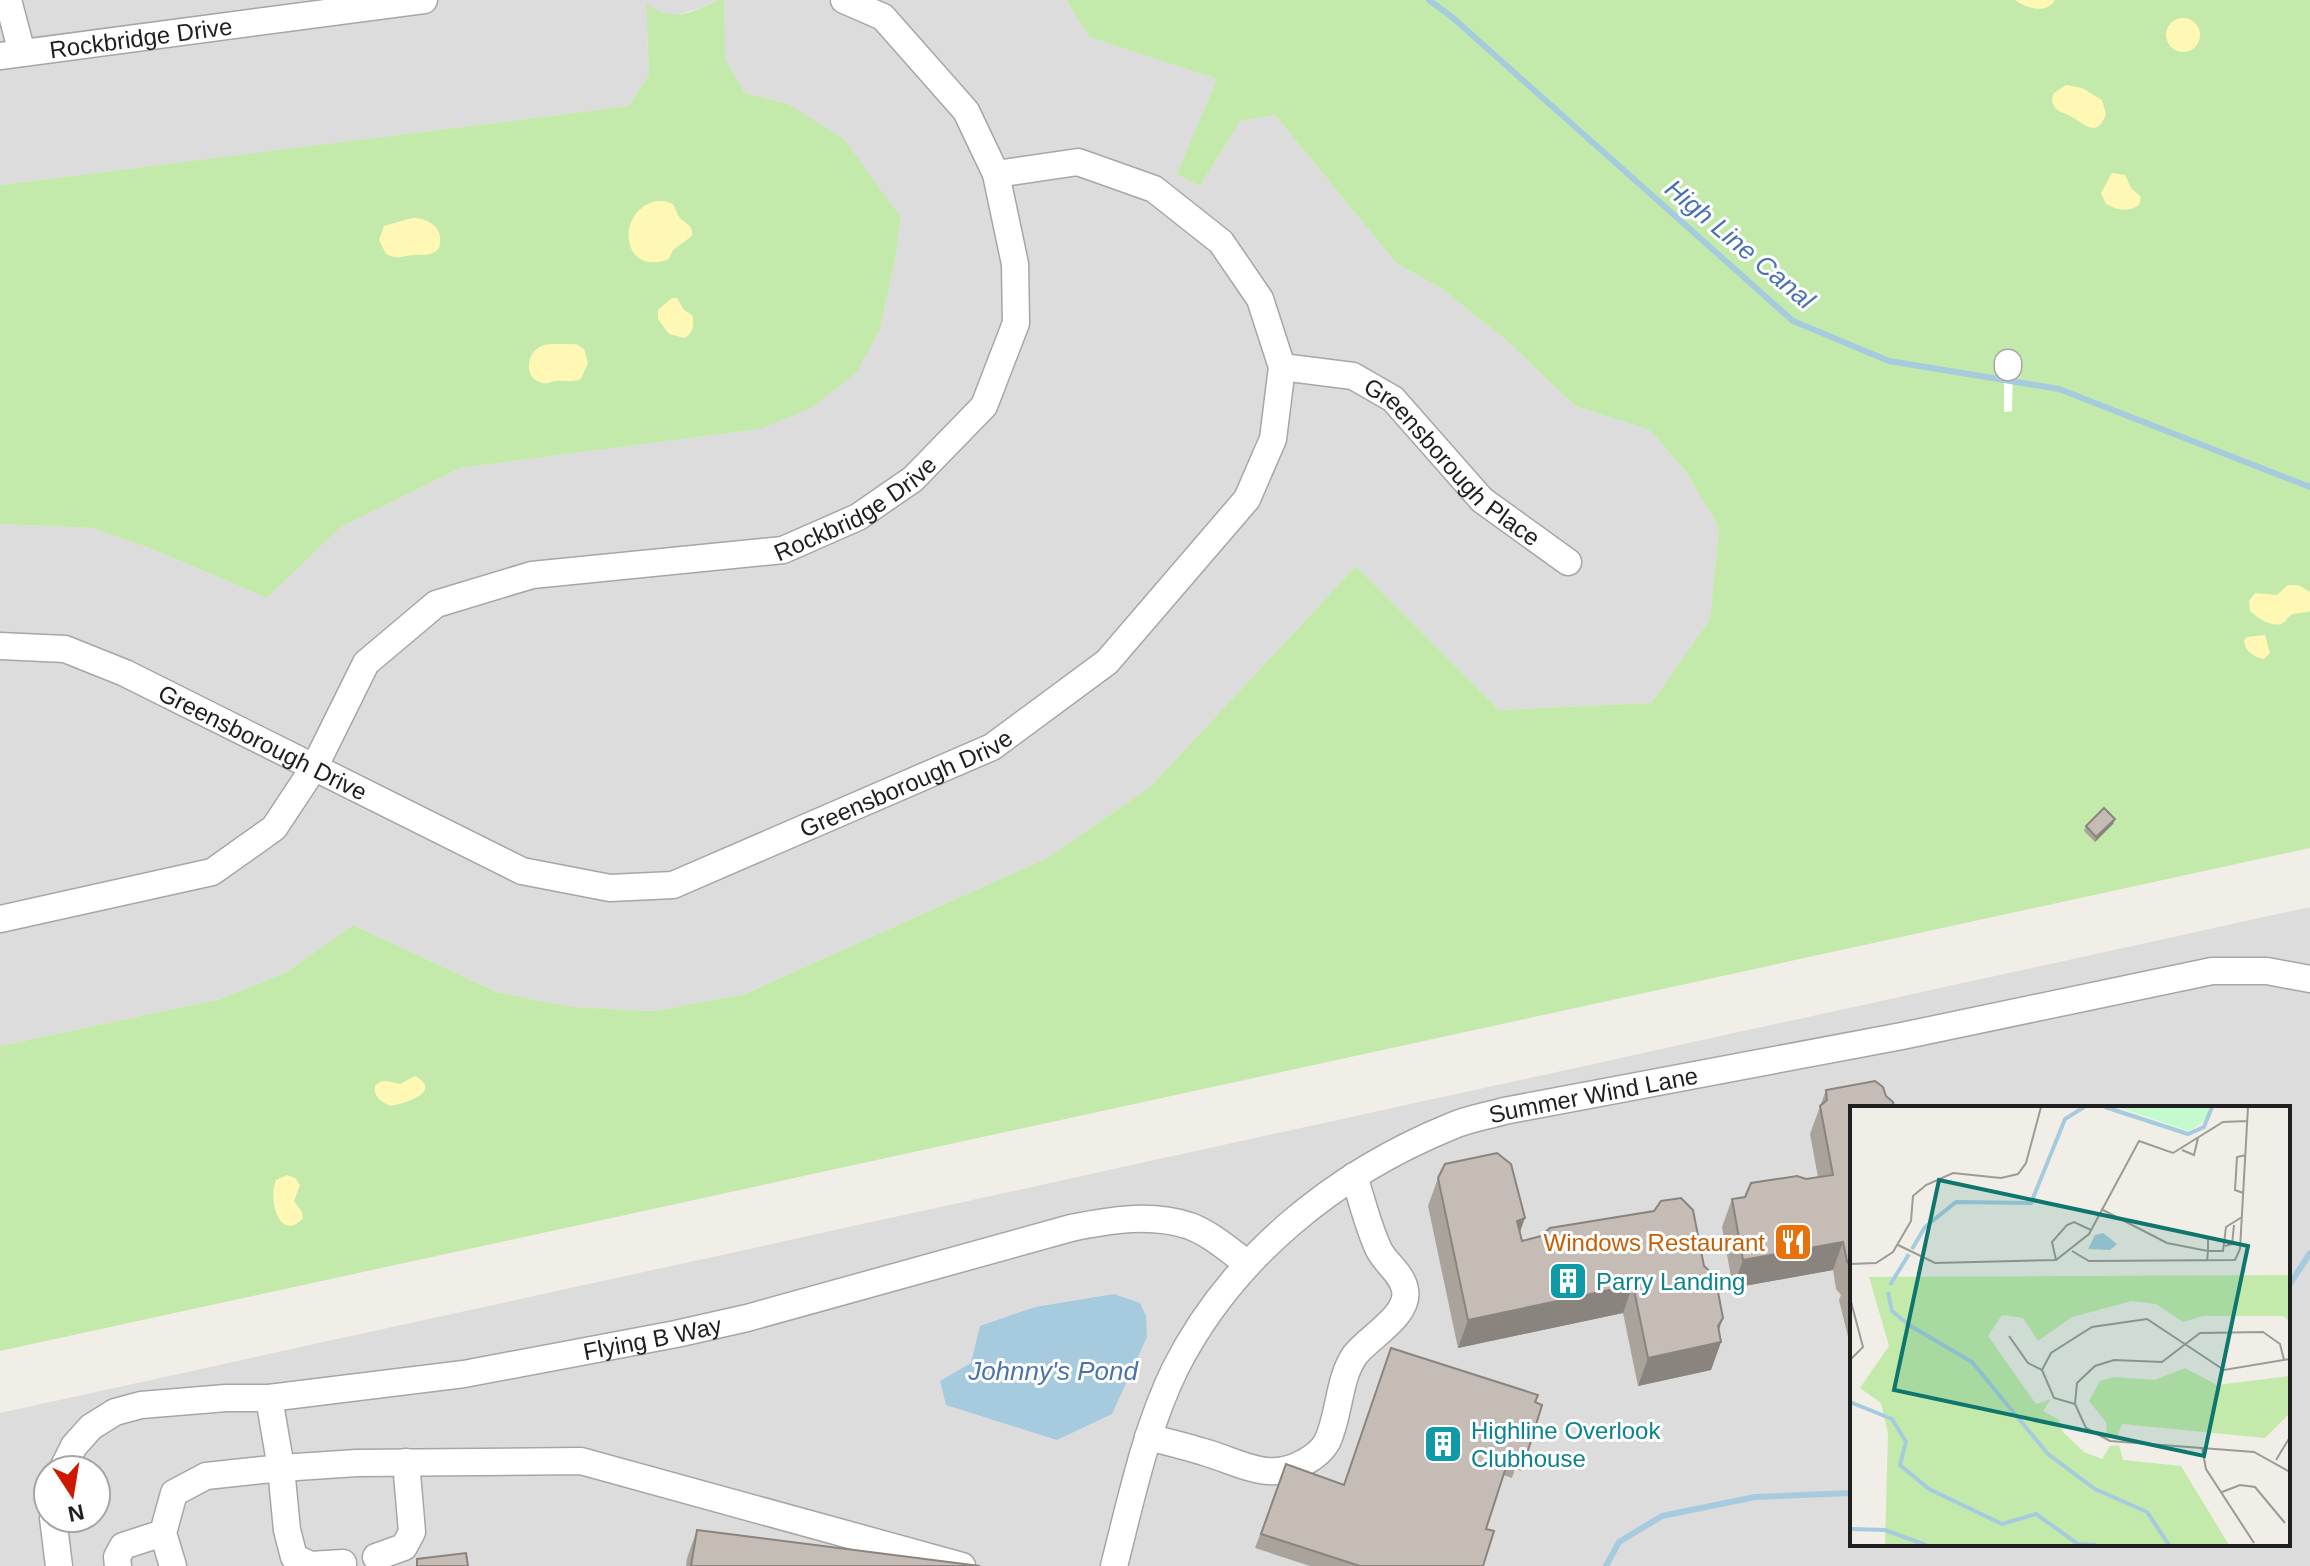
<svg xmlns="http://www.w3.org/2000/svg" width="2310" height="1566" font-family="Helvetica,sans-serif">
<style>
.residential{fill:#dddcdc;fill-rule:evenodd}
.grass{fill:#c3eaab}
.sand{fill:#fff8b5}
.water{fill:#a6cbde}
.pier{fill:#fff}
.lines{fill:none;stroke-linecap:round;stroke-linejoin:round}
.stream{stroke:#a6cbde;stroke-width:6}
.minor-casing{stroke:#a6a6a6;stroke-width:29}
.minor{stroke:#fff;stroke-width:26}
.wall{fill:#a9a39c}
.shaded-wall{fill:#8a847f}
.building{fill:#c5bdb5;stroke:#8a847f;stroke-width:2}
.labels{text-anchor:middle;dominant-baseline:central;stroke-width:6;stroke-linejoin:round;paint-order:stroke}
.street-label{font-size:24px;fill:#1f1f1f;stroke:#fff}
.food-label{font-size:24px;fill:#c56008;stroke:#fff;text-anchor:end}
.culture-label{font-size:24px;fill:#0d838f;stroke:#fff;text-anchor:start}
.water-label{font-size:26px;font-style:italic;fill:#4b72b0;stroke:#fff}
.inset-river{fill:none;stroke:#a6cbde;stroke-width:4}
.inset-road{fill:none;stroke:#9c9b96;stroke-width:2}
.view{fill:#0f766e;fill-opacity:0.15;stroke:#0f766e;stroke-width:4}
.inset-edge{fill:none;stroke:#1f1f1f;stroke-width:4}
</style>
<rect width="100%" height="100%" fill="#f0eee6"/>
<path class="residential" d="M0,0H718L701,8L672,16L657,11L646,5L649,74L630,106L0,185Z
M724,0H1066L1089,37L1217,79L1178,174L1200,186L1240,121L1275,115L1396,263L1442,289L1505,339L1575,406L1650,430L1687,473L1719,528L1710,619L1651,703L1499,710L1356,566L1150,787L1047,858L745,994L654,1011L572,1007L497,992L353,925L285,973L220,999L0,1046V524L92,528L152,549L267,598L341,527L460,468L760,429L880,329L895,261L901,218L788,104L745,93L724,59Z
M2310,907V1566H0V1413ZM1852,1108H2288V1544H1852ZM48,1470H96V1518H48Z"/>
<path class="grass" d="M718,0H724L725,59L745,93L788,104L844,139L901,218L895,261L880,329L856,373L811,408L760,429L460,468L341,527L267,598L152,549L92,528L0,524V185L629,106L649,74L646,4C673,22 690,14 718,0Z
M1066,0H2310V848L0,1351V1046L220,999L285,973L353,925L497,992L572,1007L654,1011L745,994L1047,858L1150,787L1356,566L1499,710L1651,703L1710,619L1719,528L1687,473L1650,430L1575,406L1505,339L1442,289L1396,263L1275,115L1240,121L1200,186L1177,174L1217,79L1089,37Z"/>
<path class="sand" d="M2015,0H2055C2046,15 2026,8 2015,0Z
M2166 35a17 17 0 1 1 34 0a17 17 0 1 1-34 0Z
M2066,85L2082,88L2102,100L2106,114C2097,139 2085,124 2070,116C2065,113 2057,112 2054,106C2051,100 2052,98 2054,93Z
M2112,173L2125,175L2131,188L2141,197L2139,205C2128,213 2117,210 2106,204L2101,193Z
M657,201H665L673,204C676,209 677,215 681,219C688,225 693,226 692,236L673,250L669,259C620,278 615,209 657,201Z
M412,218C430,218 445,229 439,248C430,257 425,254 413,255C402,256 397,260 386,254L379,240L384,226Z
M672,298H677L684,310L692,315C695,324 693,333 685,338L669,334L658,319V310Z
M576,344L584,349L588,363L581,379C571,383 565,380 556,381C548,382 550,384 543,383C522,380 526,350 544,345C553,343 566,345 576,344Z
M2288,585H2298L2310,592V611C2304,614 2297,612 2291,615C2285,619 2287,622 2281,624C2271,627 2256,617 2250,611L2249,601L2255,593L2277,595Z
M2265,635L2270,653L2264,659C2254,657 2245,652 2244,640L2247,637Z
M415,1076C444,1092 404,1104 390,1106C381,1102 373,1096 375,1086C383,1077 390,1083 400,1084Z
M287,1175L295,1178L300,1185L294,1201L302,1212L303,1218C281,1243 267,1201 276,1180Z"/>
<path class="water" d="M1114,1294L1140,1303L1146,1316L1147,1337L1112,1414L1057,1440L946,1405L940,1381L971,1363L980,1326L1035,1307Z"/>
<path class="pier" d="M2004,363H2013L2012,411L2004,412Z"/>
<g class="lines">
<path class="stream" d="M1429,0L1452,17L1793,321L1889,361L2059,389L2310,487
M2288,1287L2310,1253
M1606,1566L1619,1542L1662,1516L1755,1497L1852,1493"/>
<defs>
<g id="minor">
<path d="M8,0L22,53"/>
<path id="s1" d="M0,56L424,0"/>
<path id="s2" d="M1282,367L1353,376L1393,399L1482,500L1568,562"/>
<path d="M2008,367V363"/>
<path id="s3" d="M0,646L65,649L125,673L522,871L610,888L673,885L992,747L1107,662L1247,499L1273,439L1282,367L1260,299L1221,242L1154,189L1078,162L996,174"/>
<path id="s4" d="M0,919L212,872L274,828L315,766L366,663L436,604L532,575L783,550L858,517L913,479L984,406L1016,323L1015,264L996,174L966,111L883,17L844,0"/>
<path d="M269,1398L281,1468L357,1463L581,1461L962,1566"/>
<path d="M1148,1437C1168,1442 1188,1447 1207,1453C1241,1463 1270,1483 1305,1462C1314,1457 1322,1451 1327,1442C1340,1415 1338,1379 1355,1355C1369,1337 1410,1315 1405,1290C1402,1273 1387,1265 1379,1250C1368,1227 1362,1200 1354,1176"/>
<path id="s5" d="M62,1470L74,1446L91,1427L115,1412L141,1405L226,1398H269L464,1374L676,1334L747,1318L1071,1228C1110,1220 1151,1213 1190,1226C1211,1234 1230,1251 1248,1264"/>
<path d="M53,1518L59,1566"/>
<path d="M376,1557L404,1547L412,1532L406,1462"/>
<path d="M118,1566L117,1557L123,1546L163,1533"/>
<path d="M173,1566L163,1533L174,1493L206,1476L281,1468L287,1530L294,1557L310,1565L343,1563"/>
<path id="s6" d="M1114,1566C1131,1500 1145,1431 1175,1369C1232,1256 1336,1173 1452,1126C1468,1119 1487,1116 1504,1111L1902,1036L2212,971H2267L2310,979"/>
</g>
</defs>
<use href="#minor" class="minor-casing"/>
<use href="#minor" class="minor"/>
</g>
<path class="wall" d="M2115,819L2113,824L2095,842L2084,831L2086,826Z
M1826,1090L1852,1108V1353L1839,1300L1841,1295L1836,1289L1833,1270L1733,1288L1722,1227L1732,1199L1745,1197L1818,1177L1810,1134Z
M1438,1178L1520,1233L1522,1241L1704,1266L1721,1342L1711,1370L1638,1386L1623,1313L1458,1348L1428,1206Z
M1535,1402L1526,1457L1521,1471L1515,1469L1512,1478L1503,1475L1486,1529L1483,1566H1310L1255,1548L1286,1464L1344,1485Z
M697,1530L980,1566H686L687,1558Z"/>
<path class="shaded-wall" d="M2115,819L2113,824L2095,842L2096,837Z
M1525,1218L1515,1246L1517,1221Z
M1843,1242L1833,1270L1733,1288L1743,1260Z
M1633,1285L1623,1313L1458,1348L1468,1320Z
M1723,1318L1714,1344L1721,1342L1711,1370L1638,1386L1648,1358L1718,1326Z"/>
<path class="building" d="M2104,808L2115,819L2096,837L2086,826Z
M1875,1081L1883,1087L1886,1096L1893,1102L1894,1108H1852V1284L1849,1272L1852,1269L1847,1261L1843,1242L1743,1260L1732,1199L1745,1197L1751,1183L1797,1176L1806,1179L1833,1175L1820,1106L1827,1100L1826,1090Z
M1497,1153L1511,1164L1525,1218L1517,1221L1522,1241L1541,1236L1550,1228L1654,1211L1661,1201L1681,1198L1693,1210L1704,1266L1715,1276L1723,1318L1718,1326L1721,1342L1648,1358L1633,1285L1468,1320L1438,1178L1445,1164Z
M1391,1348L1538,1395L1535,1402L1542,1405L1526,1457L1520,1455L1517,1463L1508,1461L1486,1529L1494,1531L1483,1566H1360L1261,1534L1286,1464L1344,1485Z
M697,1530L980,1566H691Z
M466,1553L468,1566H417V1559Z"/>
<defs>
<symbol id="restaurant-square" viewBox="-11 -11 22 22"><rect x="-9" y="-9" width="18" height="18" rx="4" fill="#e8710a" stroke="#fff"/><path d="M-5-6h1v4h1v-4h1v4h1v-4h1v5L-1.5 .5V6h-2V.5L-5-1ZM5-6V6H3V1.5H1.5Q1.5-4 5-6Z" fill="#fff"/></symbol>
<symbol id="building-square" viewBox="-11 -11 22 22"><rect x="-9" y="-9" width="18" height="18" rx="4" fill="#0f9aa8" stroke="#fff"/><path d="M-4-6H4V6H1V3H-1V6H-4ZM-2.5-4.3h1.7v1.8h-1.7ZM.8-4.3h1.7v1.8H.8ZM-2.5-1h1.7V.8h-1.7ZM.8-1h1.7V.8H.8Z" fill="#fff"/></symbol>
</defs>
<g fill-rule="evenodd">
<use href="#restaurant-square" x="1771" y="1220" width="44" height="44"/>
<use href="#building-square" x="1546" y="1259" width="44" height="44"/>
<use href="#building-square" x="1421" y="1422" width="44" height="44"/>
</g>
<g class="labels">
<g class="street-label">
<text stroke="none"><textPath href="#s1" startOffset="142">Rockbridge Drive</textPath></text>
<text stroke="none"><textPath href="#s2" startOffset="204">Greensborough Place</textPath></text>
<text stroke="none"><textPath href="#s4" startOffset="1010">Rockbridge Drive</textPath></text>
<text stroke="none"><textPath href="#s3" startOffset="284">Greensborough Drive</textPath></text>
<text stroke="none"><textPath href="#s3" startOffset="980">Greensborough Drive</textPath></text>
<text stroke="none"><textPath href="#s6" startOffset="728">Summer Wind Lane</textPath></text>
<text stroke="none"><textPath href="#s5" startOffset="624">Flying B Way</textPath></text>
</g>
<g class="food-label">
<text x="1765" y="1242">Windows Restaurant</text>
</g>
<g class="culture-label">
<text x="1596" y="1281">Parry Landing</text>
<text x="1471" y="1430">Highline Overlook<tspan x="1471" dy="28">Clubhouse</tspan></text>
</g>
<g class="water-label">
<text transform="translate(1740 244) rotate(40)">High Line Canal</text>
<text x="1053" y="1371">Johnny's Pond</text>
</g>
</g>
<g transform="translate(1850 1106)">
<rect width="440" height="440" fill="#f0eee6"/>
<path d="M440,169V216L433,210H353L333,216L306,198L282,195L222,211L188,235L173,212L152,209L138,230L186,298L201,293L193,305L209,314L213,326L234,346L252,353L260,340L269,339L273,354L331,360L379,439H35L38,327L31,297L10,282L39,240L19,171ZM335,262L367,279L440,270V307L415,332L272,318L267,331L257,330L256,316L239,295L250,275L264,271L305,274Z" fill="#c3eaab"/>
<path d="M268,1H359L356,13L339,25Z" fill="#c3face"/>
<path d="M253,127L267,138L260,144L238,143L245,129Z" fill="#a6cbde"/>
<path class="inset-river" d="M255,1L338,28L354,21L362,1M62,143L75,121L106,96L181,97L215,13L234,1M40,179L59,148M38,186L42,205L59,219L122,256L198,348L245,383L297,406L319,439M0,296L42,313L56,336L50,359L79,383L152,418L186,408L228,438L246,439M0,423L35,424L76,439"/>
<path class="inset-road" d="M332,44L344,49L348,32M393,87L385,84L387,51L396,49M251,103L317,137L358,145L357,155M352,131L358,133V145H373L376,121L392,111M48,139L85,157L206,154L239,128L289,35L323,47L373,16L397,15M375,140L382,138L384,119M222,145L239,155L385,154L390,143L398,1M206,154L202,136L217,119L224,116L241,124M0,158L26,157L43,146L61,115L63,90L76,79L103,67L151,72L168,68L176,57L191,1M0,192L13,241L0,254M159,230L178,257L192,264M434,254L430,238L413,226L350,227L312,256L264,254L245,260L227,277L225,298L236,322L260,335L404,346L440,366M225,298L204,292L192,264L201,247L242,221L297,213L374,264L440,253M352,342L356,363L404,437M426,354L440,331M372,386L390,379L405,381L435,417"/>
<path class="view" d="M89,74L398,140L354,350L44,284Z"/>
<rect width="440" height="440" class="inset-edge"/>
</g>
<g transform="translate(72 1494) rotate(168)"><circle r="38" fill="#ffffff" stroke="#a5a5a5" stroke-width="2"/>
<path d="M0-6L14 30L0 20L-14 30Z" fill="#cf1800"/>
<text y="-12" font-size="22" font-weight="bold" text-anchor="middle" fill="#1f1f1f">N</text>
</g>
</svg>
